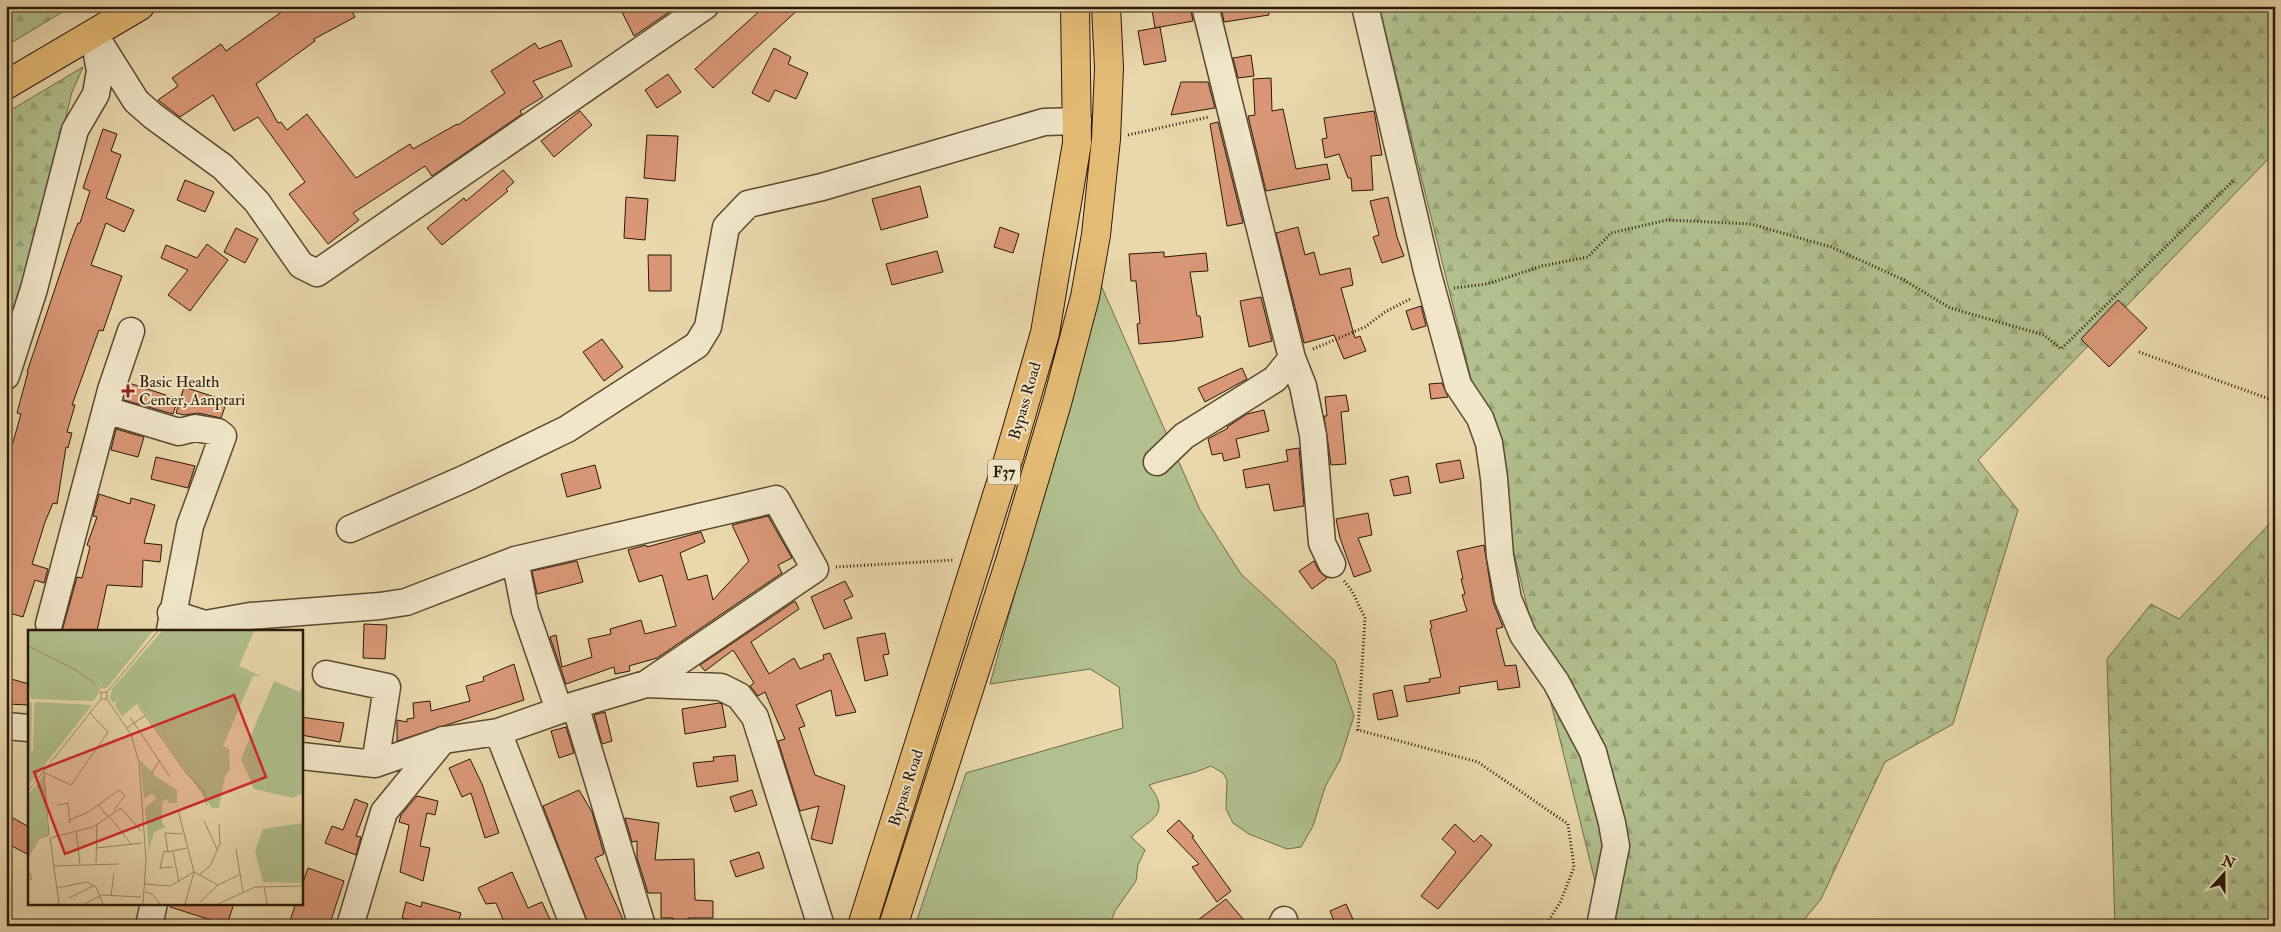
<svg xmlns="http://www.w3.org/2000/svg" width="2281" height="932" font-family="'IM FELL Double Pica',serif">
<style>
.green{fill:#b1c08e;stroke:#6e6c4a}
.forest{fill:url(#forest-firs);stroke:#6e6c4a}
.building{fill:#d99775;stroke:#2a1807}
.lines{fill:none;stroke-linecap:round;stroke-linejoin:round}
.minor-casing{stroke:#5a4830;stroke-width:29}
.major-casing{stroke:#2a1807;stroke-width:30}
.highway-casing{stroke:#2a1807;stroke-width:30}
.path{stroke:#2a1807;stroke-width:3;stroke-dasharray:1 2.5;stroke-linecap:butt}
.minor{stroke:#f1e6c9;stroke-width:26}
.major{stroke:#e5bc76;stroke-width:28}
.highway{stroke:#e5bc76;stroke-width:28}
.poi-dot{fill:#8f2418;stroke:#f1e6c9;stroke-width:2}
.labels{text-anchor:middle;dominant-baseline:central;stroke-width:4;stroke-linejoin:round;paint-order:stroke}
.shield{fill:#f1e6c9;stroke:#665641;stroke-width:1}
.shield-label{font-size:15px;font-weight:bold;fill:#2a1807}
.poi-label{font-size:16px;fill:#2a1807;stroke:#f1e6c9;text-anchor:start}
.street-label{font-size:16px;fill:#2a1807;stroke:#f1e6c9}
.inset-road{fill:none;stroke:#9d8b6a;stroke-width:1}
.view{fill:#d62828;fill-opacity:0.15;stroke:#d62828;stroke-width:2.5}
.inset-edge{fill:none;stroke:#2a1807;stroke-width:2.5}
</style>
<defs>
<pattern id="forest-firs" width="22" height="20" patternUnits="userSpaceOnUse" patternTransform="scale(1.25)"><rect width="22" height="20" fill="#b1c08e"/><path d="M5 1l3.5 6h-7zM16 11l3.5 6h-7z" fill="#98a479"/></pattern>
</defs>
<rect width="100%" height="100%" fill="#ead8ac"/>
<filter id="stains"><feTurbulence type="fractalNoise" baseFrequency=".004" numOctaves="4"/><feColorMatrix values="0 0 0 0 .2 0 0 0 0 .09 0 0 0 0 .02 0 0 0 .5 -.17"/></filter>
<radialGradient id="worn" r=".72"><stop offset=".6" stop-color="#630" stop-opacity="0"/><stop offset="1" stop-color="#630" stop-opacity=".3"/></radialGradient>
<path class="green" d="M1100,283L1200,510L1241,574L1335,661L1354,716L1340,760L1325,787L1313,826L1301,847L1287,849L1249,834L1233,823L1226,809L1227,780L1223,773L1211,766C1191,775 1170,778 1149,785C1172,815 1151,818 1131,837L1145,850L1138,865L1136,881L1115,911L1109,926H915L966,773L1123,728L1119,687L1090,669L990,684Z"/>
<path class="forest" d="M6,6H72L6,46Z
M1379,6H2275V152L1978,460L2018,510L1953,724L1885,762L1821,899L1799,926H1606Z
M83,67L72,92L37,234L6,332V113Z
M2275,518V926H2115L2107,659L2151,604L2179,619Z"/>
<path class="building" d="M290,6H349L355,17L314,39L315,41L256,84L278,123L281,122L287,130L307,114L356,178L410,144L413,149L457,124L458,125L505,93L491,71L535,43L539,49L561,40L572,66L533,81L543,97L520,111L522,114L432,176L425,166L353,213L359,220L328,244L289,194L305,182L258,117L234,131L213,95L180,117L158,100L178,86L172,78L221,44L226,51Z
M619,6H678L634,36Z
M765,6H802L713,88L695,69Z
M1172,6H1190L1193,21L1155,28L1152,10Z
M1221,6H1268L1269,15L1224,22Z
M1160,27L1166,61L1144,65L1138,31Z
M774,48L791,57L788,64L808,73L796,99L775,90L769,102L752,93Z
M1251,55L1254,76L1238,78L1233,58Z
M668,74L681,92L657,108L645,90Z
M1271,78L1272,111L1283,109L1296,169L1327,164L1330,179L1266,191L1248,116L1255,115L1253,79Z
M1181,82H1208L1215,108L1171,115Z
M580,111L592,125L554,157L541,141Z
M1374,111L1382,155L1371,156L1373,190L1352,191L1351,178H1348L1339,154L1325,158L1322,139L1327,138L1324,118Z
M1218,122L1243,223L1227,226L1210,124Z
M103,129L117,134L111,151L121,155L106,198L134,210L124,232L106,223L91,265L122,276L103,331L99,330L72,405H75L67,432L72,433L68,448L66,447L57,504L53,503L45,522L32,564L48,569L44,583L35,580L23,617L6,612V467L21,414L17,413L28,372H27L71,241L78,223H80L90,191L83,188Z
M647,135L678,136L675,181L644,178Z
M503,170L514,182L506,189L508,191L442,245L427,228L464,198L466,201Z
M185,180L214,192L205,212L177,200Z
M920,186L928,217L881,230L872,199Z
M626,197L648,199L645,240L624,238Z
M1388,197L1397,237L1404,256L1382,263L1373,237L1379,235L1370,201Z
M1000,227L1019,234L1013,253L994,247Z
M1298,227L1305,255L1314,252L1320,275L1350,268L1353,285L1341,288L1355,338L1360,336L1366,351L1344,359L1334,335L1304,343L1276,233Z
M236,228L258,239L245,263L224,252Z
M207,244L228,260L190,311L168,295L188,270L161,258L166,245L197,258Z
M937,251L943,272L892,285L886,264Z
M1164,252V257L1206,253L1208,271L1190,272L1197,316H1200L1203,337L1174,341L1139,344L1137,324L1140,323L1136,281H1131L1129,254Z
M648,255H671V291H649Z
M1261,297L1272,341L1249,347L1240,301Z
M2118,300L2147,328L2109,367L2081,339Z
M1421,306L1426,326L1412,330L1406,311Z
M602,339L623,367L604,381L583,352Z
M1242,368L1247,379L1205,402L1198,388Z
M129,383L178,399L173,414L124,400Z
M1442,383L1448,397L1431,399L1429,384Z
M184,387L227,401L221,418L198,413L184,415L176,413Z
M1346,395L1349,411L1341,412L1346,464L1331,465L1324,416H1327L1325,397Z
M1264,410L1269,431L1236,439L1240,457L1224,461L1222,453L1212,455L1208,439L1228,428L1227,427L1247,414Z
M116,429L144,437L138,457L111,450Z
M1299,448L1304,506L1274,511L1269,484L1246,488L1243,470L1288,461L1286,450Z
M156,457L195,466L188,488L151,479Z
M1460,460L1464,478L1440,483L1436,464Z
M595,465L601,488L567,497L561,474Z
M1408,476L1411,493L1394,496L1390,480Z
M99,494L130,504L131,498L155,505L144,543L162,545L160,562L143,560L142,587L107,585L97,631H62L77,577L82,578L90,547L87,545L97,517L93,516Z
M1368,513L1372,535L1358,538L1371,571L1354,577L1340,538L1336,519Z
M768,516L792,558L778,565L782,573L657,658L629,666L630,671L615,674L614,667L566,684L550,637L556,635L562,667L592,657L588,639L611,634L610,629L641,620L645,634L676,626L662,575L639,582L628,550L646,545L647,547L701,532L705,542L680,553L688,580L707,575L713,600L749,561L732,525Z
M1484,545L1493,602L1503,627L1496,629L1505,666L1516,665L1520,687L1498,690L1497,681L1459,687L1460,693L1407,702L1404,686L1430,682L1429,679L1441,677L1430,629L1432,628L1430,621L1467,611L1462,595L1465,594L1461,579H1463L1457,551Z
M577,561L583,582L537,594L532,571Z
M1314,561L1319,571L1327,578L1312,589L1299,571Z
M845,581L853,596L844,600L852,618L824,629L811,597Z
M795,601L799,609L751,642L769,674L794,658L800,669L824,659L823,655L830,653L856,712L836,716L831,690L796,705L805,726L799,728L815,775L845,786L832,844L811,839L819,806L800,811L778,741L785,739L765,692L758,696L750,686L754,683L733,650L705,671L700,665Z
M364,624L387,625L385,659L363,658Z
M885,633L889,654L883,655L888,675L865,681L857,638Z
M514,664L524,700L397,741V720L407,722V719L414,718L413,703L430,701L431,711L470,701L466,686L484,681L483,677Z
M11,679L29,684V705L7,704Z
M1392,690L1398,716L1378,720L1373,694Z
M719,703L722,704L726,727L685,734L682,709Z
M605,712L612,741L602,744L594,715Z
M301,717L344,723L340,742L301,735Z
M566,727L574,753L559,758L551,731Z
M735,755L738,781L697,787L693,763L714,761L713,757Z
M470,759L482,784L499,833L485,838L471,793L462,797L449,768Z
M579,790L592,812L604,854L595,858L626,926H589L543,806Z
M752,790L757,805L735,812L730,797Z
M417,796L438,801L435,815L427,813L420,846L430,848L423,881L400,872L409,825L399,822L401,815Z
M355,799L368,804L356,836L361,837L356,855L325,843L332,826L343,830Z
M6,814L29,827V855L6,843Z
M625,818L659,823L655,860L694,859L695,900L713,901V918H688V926H673V918H661V893H648L637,858V841L632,842Z
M1179,820L1194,836L1192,837L1231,891L1217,902L1192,867L1199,864L1167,831Z
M1455,824L1474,842L1481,835L1492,845L1438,909L1421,896L1456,852L1442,839Z
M759,852L764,868L736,877L730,861Z
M308,868L344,881L329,926H288L296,903H301V888Z
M512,872L528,908L542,902L553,926H506L496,903L486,904L478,888Z
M1226,899L1249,926H1190Z
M406,902L421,907L422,902L461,913L457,926H431L402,918Z
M170,903H234L227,925L170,907Z
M1346,904L1356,926H1336L1330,911Z"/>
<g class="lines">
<defs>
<path id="minor" d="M1205,6L1292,358L1303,386L1313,435L1322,543L1332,564
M1365,6L1427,271L1458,385L1480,418L1489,443L1494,478L1500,556L1508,599L1523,635L1556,682L1593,752L1612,823L1616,846L1600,926
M94,34L136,101L153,116L223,167L257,202L301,265L317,273L705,6
M6,376L34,289L75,130L96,94L100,71L95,43
M106,410L179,432L195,428L218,432L223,436L190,526L170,630
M1157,462L1184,436L1275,379L1292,358
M350,529L466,478L567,429L697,345L708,327L726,227L748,204L822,187L1044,122L1078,121
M515,560L525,611L559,710
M171,613L205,624L250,616L380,606L406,602L515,560L776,499L815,569L646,684
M49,624L111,390L131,331
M326,674L387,687L375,764
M575,705L642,926
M6,726L29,728
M498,732L574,926
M301,756L375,764L444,740L498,732L575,705L646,684L721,687L739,696L755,717L821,926
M149,926L154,903
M350,926L384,812L443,740
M1281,926L1284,920"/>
<path id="major" d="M6,85L140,6"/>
<path id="highway" d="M862,926L1009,457L1045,333L1077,143L1075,6
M893,926L1011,558L1057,403L1085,297L1096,235L1106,139L1109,68L1106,6"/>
</defs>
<use href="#minor" class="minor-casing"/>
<use href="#major" class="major-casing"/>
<use href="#highway" class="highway-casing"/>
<path class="path" d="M1128,135L1209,117
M1454,288L1487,284L1542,266L1588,257L1611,233L1667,220L1751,224L1831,247L1904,280L1950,308L2044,335L2061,349L2233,181
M1313,349L1365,327L1385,312L1412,298
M2139,352L2275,401
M836,567L954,560
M1344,581L1352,591L1365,618L1358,730L1478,762L1568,824L1574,867L1561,901L1545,926"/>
<use href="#minor" class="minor"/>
<use href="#major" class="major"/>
<use href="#highway" class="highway"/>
</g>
<path class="poi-dot" d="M125.5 383.5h5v5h5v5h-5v5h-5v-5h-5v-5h5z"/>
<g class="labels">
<rect class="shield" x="988" y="459.5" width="32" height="25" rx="4"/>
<g class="shield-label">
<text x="1004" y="472">F37</text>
</g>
<g class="poi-label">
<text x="139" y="382">Basic Health<tspan x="139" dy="18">Center, Aanptari</tspan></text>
</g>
<g class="street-label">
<text transform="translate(1025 401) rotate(-74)">Bypass Road</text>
<text transform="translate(906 788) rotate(-72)">Bypass Road</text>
</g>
</g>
<g transform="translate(28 630)">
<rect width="275" height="275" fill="#ead8ac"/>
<path d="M0,71L4,73L3,123H0ZM112,130L129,147L149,160V173H142L138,169L134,172V193L138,197L126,202L121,220L117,178L129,168L124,164L116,169Z" fill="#b1c08e"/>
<path d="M0,1H125L79,58L73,59L65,51L71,63L65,71L3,69L0,56ZM134,1H226L211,36L233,46H225L195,116L201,119L202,140L197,146L191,178H184L110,73L94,86L87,75L90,70L85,73L82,68L84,59ZM246,51L272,62L275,54V163L265,168L226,159L213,129ZM9,72L64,75L0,156V123L5,121L6,73ZM16,145L20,205L10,207L0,226V165ZM275,193V253L235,252L227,221L235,199Z" fill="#b1c08e"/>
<path class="inset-road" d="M0,16L48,40L66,53L73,63M79,62L73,63V69H79V62L130,1M79,69L103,105L111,132L118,230L115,274M110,75L159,144L175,160L179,175M102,87L106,93L118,85M99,98L106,93L142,147M15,142L43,155L80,102L62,83M123,144L132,130M0,161L73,69M70,174L79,186M29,175L40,173L42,193M150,180L166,242L157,274M80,185L104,215M42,190L62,181L91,160L97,165L86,180M176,191L189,219M48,201L52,234M22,208L65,197L93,178L113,201M22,208L31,274M68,218L114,213M208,219L215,262M140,222L159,218M145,222L151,252M0,227L11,208L21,205L16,143M68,233L69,194M25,236L91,234M145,237L132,238L136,221L140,222L137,203L154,204M0,238L4,249L0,250M172,244L182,236L192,214L191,194M117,254L142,256L166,242L190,255M236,256L239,274M29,258L59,252L68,257L75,274M117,262L124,264L132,274M83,265L86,243M41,268L65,256M172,272L190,255L211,245M56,274L74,265L113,267M190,274L227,257L275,256"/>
<path class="view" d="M206,65L238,147L37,224L6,142Z"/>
<rect width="275" height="275" class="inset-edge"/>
</g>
<rect width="2281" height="932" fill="none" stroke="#ead8ac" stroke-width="25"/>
<rect x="8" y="8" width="2266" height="917" fill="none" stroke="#2a1807" stroke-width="2.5"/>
<rect x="12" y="12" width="2256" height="907" fill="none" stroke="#2a1807"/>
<g transform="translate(2224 874) rotate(21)" stroke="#f1e6c9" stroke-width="4" paint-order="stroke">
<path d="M0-4L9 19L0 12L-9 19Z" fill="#2a1807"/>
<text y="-8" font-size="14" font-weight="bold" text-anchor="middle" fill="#2a1807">N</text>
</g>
<rect width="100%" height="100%" filter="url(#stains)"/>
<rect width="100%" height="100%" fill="url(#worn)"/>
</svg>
